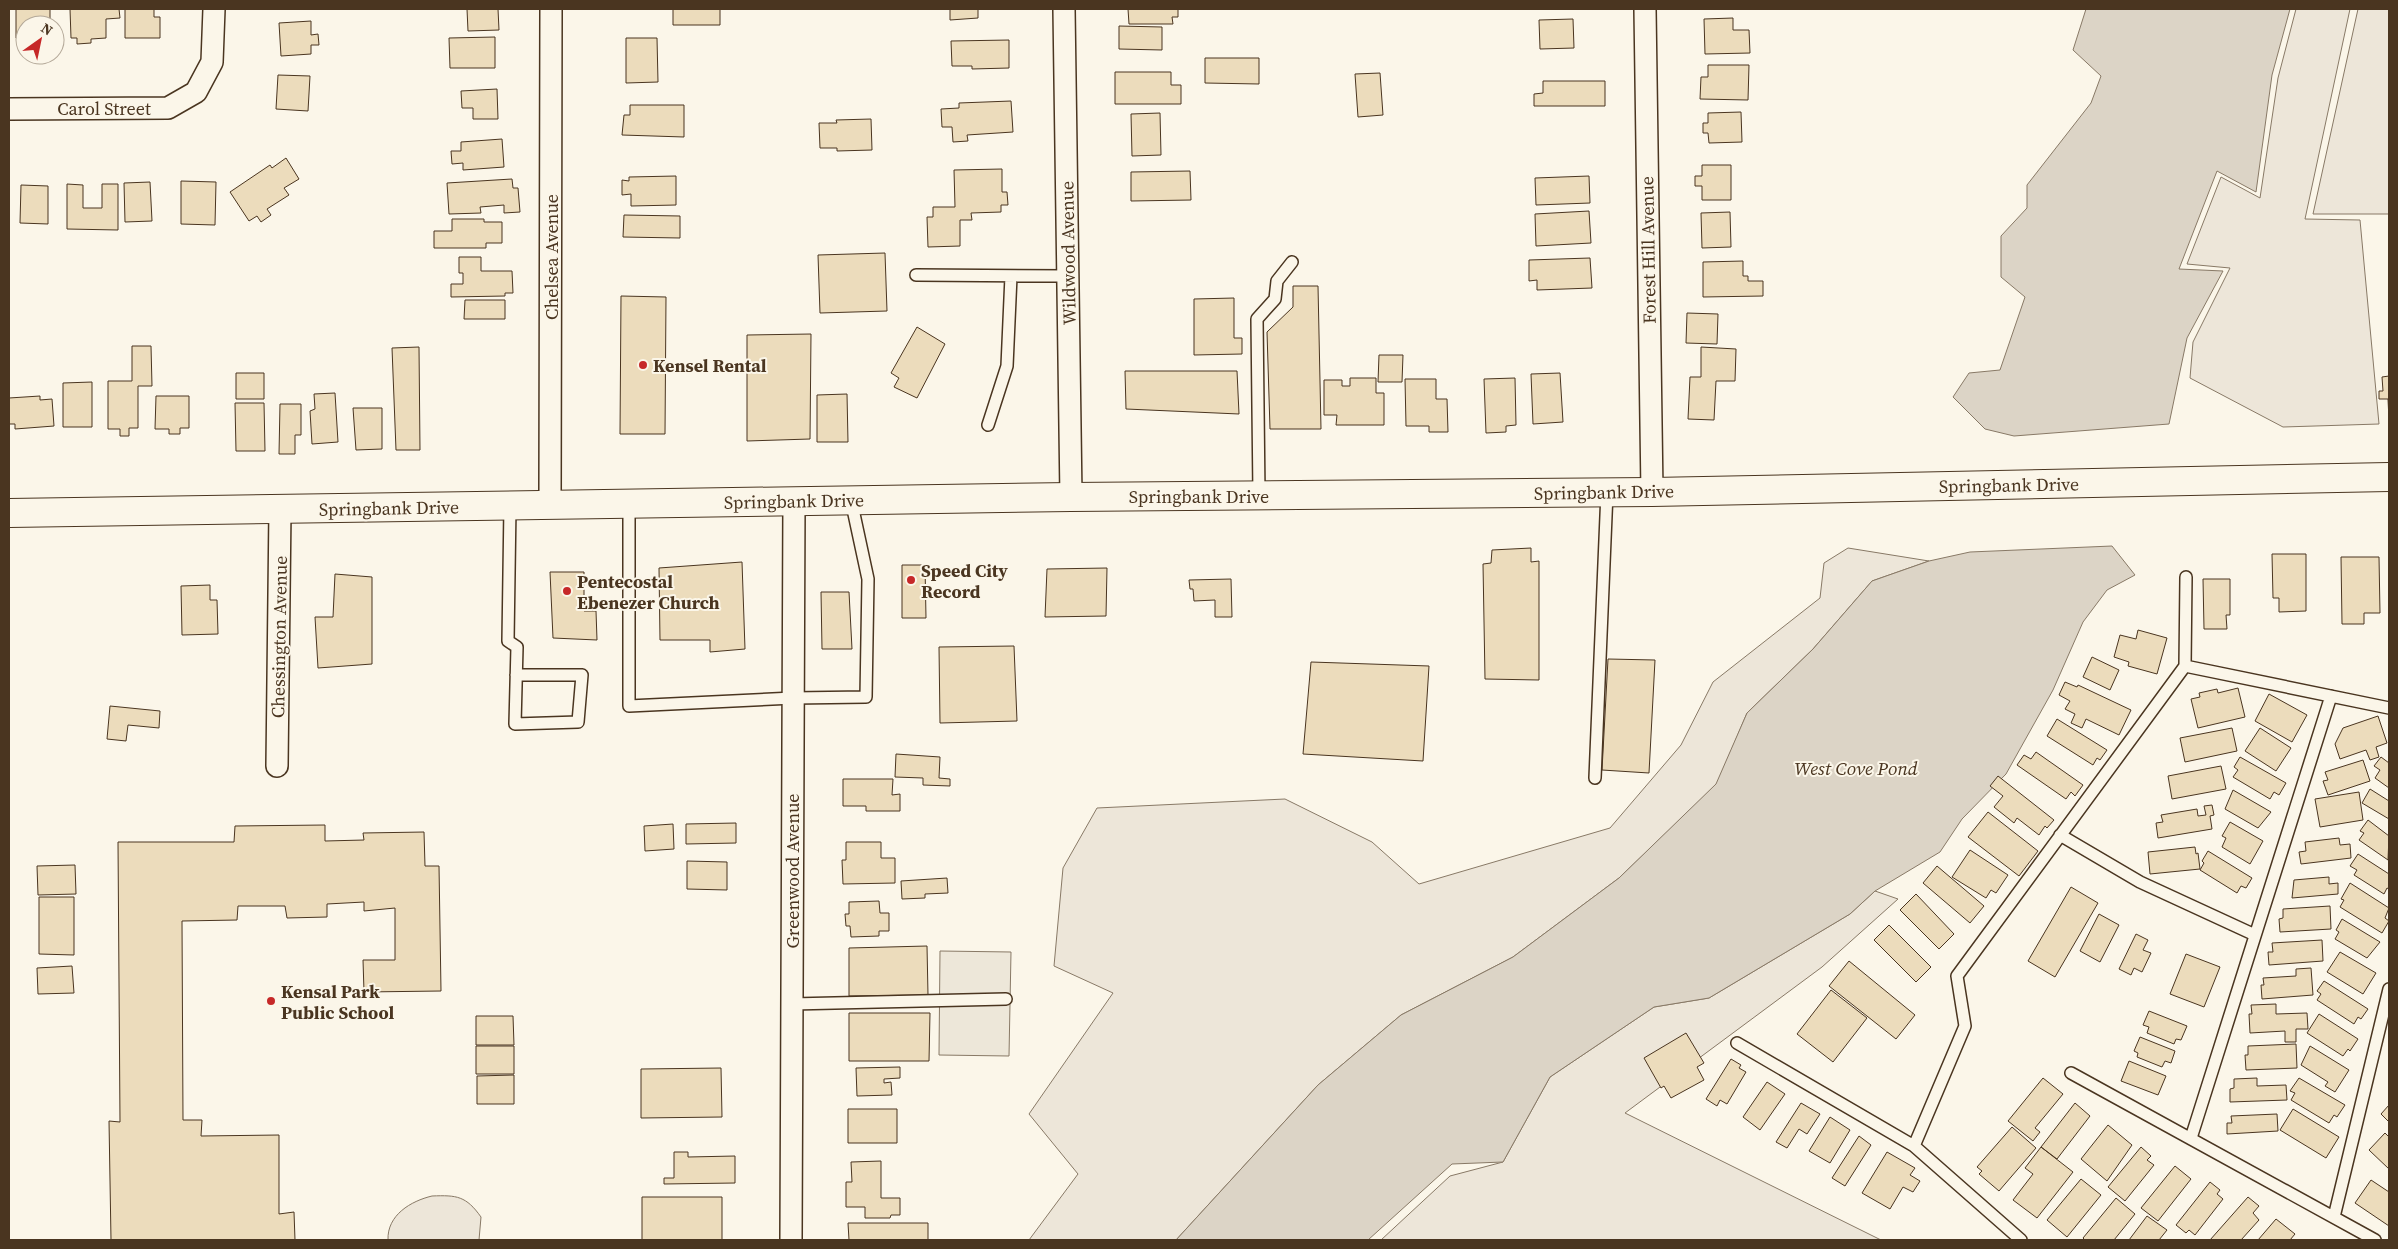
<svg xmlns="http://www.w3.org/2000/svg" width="2398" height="1249" font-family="'Source Serif 4',serif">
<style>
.green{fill:#ede6d9;stroke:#887966}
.parking{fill:#ede7d9;stroke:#887966}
.water{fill:#dcd4c6;stroke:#887966}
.building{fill:#ecdcbc;stroke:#4a3520}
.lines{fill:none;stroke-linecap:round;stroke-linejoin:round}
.service-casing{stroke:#4a3520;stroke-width:14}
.minor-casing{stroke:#4a3520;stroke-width:24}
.secondary-casing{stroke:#4a3520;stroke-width:30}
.service{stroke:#fbf6e9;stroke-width:11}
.minor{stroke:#fbf6e9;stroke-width:21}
.secondary{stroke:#fbf6e9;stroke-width:28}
.poi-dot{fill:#c62828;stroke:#fbf6e9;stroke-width:2}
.labels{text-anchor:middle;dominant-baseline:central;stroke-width:4;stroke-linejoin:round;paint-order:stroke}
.street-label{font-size:18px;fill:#4a3520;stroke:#fbf6e9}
.poi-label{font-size:18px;font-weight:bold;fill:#4a3520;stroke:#fbf6e9;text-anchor:start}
.water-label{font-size:19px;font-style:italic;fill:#4a3520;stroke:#fbf6e9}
</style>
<rect width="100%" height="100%" fill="#fbf6e9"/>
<path class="green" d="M2296,9H2350L2305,219L2360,220L2379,424L2283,427L2190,378L2193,342L2230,268L2187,264L2221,177L2260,198L2278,78Z
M2358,9H2389V214H2313Z
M1848,548L1929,561L1872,581L1813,649L1747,713L1717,784L1619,878L1513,957L1401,1015L1318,1085L1176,1240H1029L1078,1174L1029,1114L1113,993L1054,966L1063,868L1097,808L1285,799L1372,842L1419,884L1610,828L1681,745L1713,682L1820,598L1824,563Z
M1875,891L1898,899L1822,967L1625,1113L1881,1240H1381L1450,1176L1503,1162L1550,1077L1654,1007L1709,998L1850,914Z
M432,1196C457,1195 466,1196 481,1217L479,1240H388C387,1215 411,1201 432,1196Z"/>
<path class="parking" d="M940,951L1011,952L1009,1056L939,1055Z"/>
<path class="water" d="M2086,9H2290L2272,75L2256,192L2217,171L2179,269L2223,271L2187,338L2169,424L2014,436L1985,429L1953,397L1969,373L2000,370L2025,297L2001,277V236L2027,208V185L2091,103L2101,76L2073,50Z
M2112,546L2135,575L2107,590L2083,622L2053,690L2006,774L1962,819L1940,852L1875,891L1850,914L1709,998L1654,1007L1550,1077L1503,1162L1452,1164L1368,1240H1176L1318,1085L1401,1015L1513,957L1619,878L1716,784L1747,713L1813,649L1872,581L1929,561L1970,552Z"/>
<path class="building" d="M16,9H50V25H25V38H16Z
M70,9H119L120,18L106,19V38L91,39V43L77,44V38H71Z
M125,9H154V17H160V38H125Z
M467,9H498L499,30L468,31Z
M673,9H720V25H673Z
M950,9H978V18L950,20Z
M1128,9H1178V17H1172L1173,24H1129Z
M1733,18V30H1749L1750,53L1705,54L1704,19Z
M1573,19L1574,48L1540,49L1539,20Z
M311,21V35L318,34L319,45H311V54L281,56L279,23Z
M1119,26L1162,27V50L1119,49Z
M495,37V68H450L449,38Z
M626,38H657L658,82L626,83Z
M1009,40V68L972,69V66H952L951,41Z
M1205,58H1259V84L1205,83Z
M1708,65H1749L1748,100L1700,99L1701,77H1708Z
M1115,72H1171V85H1181V104H1115Z
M1380,73L1383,115L1358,117L1355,74Z
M278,75L310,76L308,111L276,109Z
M1543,81H1605V106H1534V94L1543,93Z
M497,89L498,119H473V108H462L461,91Z
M1011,101L1013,132L967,135L968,141L953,142L952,127H942L941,109L959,108V103Z
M630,105H684V137L622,135L624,115H630Z
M1741,112L1742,142L1709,143L1708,133H1703V123H1708V113Z
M1160,113L1161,155L1132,156L1131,114Z
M871,119L872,150L837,151V148H820L819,123H837L836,120Z
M502,139L504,167L463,170V163L452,164L451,151H461V142Z
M286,158L299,179L284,188L289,195L267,209L271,215L261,222L257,216L249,221L230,192L270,165L272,168Z
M1702,165H1731V200H1702V186H1695V176H1702Z
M1002,169V192H1007L1008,205H1001V212L971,213L972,220H960V246L928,247L927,217H933V207H955L954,170Z
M1190,171L1191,200L1131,201V172Z
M676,176V205L631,206V194L622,195V180L629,181V177Z
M1589,176L1590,203L1536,205L1535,178Z
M512,179L513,188H518L520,212L504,213V205L480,207L481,213L449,214L447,183Z
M181,181L216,182L215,225L181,224Z
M150,182L152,221L125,222L124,183Z
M67,184L83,185V208H102V184H118V230L67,229Z
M21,185L48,186V224L20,223Z
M1589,211L1591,243L1536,246L1535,214Z
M1730,212L1731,247L1702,248L1701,213Z
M624,215L680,216V238L623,237Z
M452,219H484V222H502V243H486V248H434V231H452Z
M885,253L887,311L820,313L818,255Z
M459,257H481V271H512L513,293H505V296L451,297V284H463V273H459Z
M1590,258L1592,288L1537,290V280L1529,281V260Z
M1743,261V276H1748V281H1763V296L1703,297V262Z
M1293,286H1318L1321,429H1270L1267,332L1293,307Z
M621,296L666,297L665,434H620Z
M1234,298V338H1242V354L1194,355V299Z
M465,300H505V319H464Z
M1687,313L1718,314L1717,344L1686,343Z
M917,327L945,344L917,398L894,387L899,378L891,373Z
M811,334L810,439L747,441V335Z
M132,346H151L152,386H138V428H129V436H120V429H108V381H132Z
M419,347L420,450H396L392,348Z
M1701,347L1736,349L1735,381H1716L1714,420L1688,419L1690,377H1701Z
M1379,355H1403L1402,382H1378Z
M1125,371H1237L1239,414L1126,409Z
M236,373H264V399H236Z
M1560,373L1563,422L1533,424L1531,374Z
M2389,376V420L2388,399H2379V391H2383L2382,377Z
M1350,378H1376V393H1384V425H1336L1337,415H1324V380H1342V386H1350Z
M1515,378L1516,425L1506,426V432L1486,433L1484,379Z
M1405,379H1436V399H1447L1448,432H1429V426H1406Z
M92,382V427H63V383Z
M335,393L338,442L312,444L310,411L315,409L314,394Z
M847,394L848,442H817V395Z
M40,396V400L52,399L54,426L15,429V424H9V398Z
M156,396H189V428H180V434H169V429H155Z
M235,403H264L265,451H236Z
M280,404H301V435H295V454H279Z
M353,408H382V449L356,450Z
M1531,548V562L1539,561V680L1485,679L1483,564L1491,563L1492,550Z
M2272,554H2306V611L2279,612V598H2273Z
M2341,557H2379L2380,613H2364V624H2342Z
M742,562L745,649L710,652V640H660L659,568Z
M902,565H925L926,618H902Z
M1107,568L1106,616L1045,617L1047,569Z
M550,572H584V611H596L597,640L553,638Z
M335,574L372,577V664L318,668L315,617H333Z
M1231,579L1232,617H1215V600L1194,601L1193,589H1190L1189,580Z
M2203,579H2230V615H2226L2227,629H2204Z
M210,585V600H217L218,634L182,635L181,586Z
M821,592H849L852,649H822Z
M2138,630L2167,638L2157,674L2128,666L2129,662L2114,657L2120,635L2136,639Z
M1014,646L1017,721L940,723L939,647Z
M2092,657L2119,670L2110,690L2083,677Z
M1608,659L1655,660L1649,773L1602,770Z
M1311,662L1429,666L1423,761L1303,754Z
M2065,682L2077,687L2078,685L2131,710L2119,735L2086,719L2082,728L2071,723L2075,714L2065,709L2070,701L2059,695Z
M2238,688L2245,717L2198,728L2191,699L2200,697L2199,693L2217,689L2218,693Z
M2269,694L2307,715L2292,742L2255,721Z
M110,706L160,711L159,728L128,725L126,741L107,739Z
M2378,716L2387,743L2376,747L2379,757L2370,760L2366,750L2340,759L2335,744L2343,728Z
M2057,719L2107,750L2100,760L2097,758L2093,765L2047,736Z
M2232,728L2237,751L2185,762L2180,738Z
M2260,728L2291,748L2276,771L2245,751Z
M2036,752L2083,785L2075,796L2071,792L2066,799L2017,765L2024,755L2031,759Z
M896,754L940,757L939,778L950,779V786L923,785V778L895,777Z
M2240,757L2286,783L2279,795L2274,792L2270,799L2233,777L2238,770L2234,767Z
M2381,757L2389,763V788L2375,778L2380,770L2374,766Z
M2363,760L2370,781L2328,795L2323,781L2328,780L2325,772Z
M2221,766L2226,789L2172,799L2168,776Z
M1998,776L2054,820L2047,828L2045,826L2039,835L2017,818L2014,823L1994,807L2003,796L1990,786Z
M843,779H893L892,795L900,794V811H866V806H843Z
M2370,789L2389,801V819L2362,803Z
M2233,790L2271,812L2258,828L2225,809Z
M2359,792L2363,820L2320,827L2315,799Z
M2212,805L2214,815L2210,816L2212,829L2158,838L2156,823L2163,822L2161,815L2197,809L2198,816L2206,815L2204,806Z
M1988,812L2038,851L2019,876L1968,837Z
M2368,820L2389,836L2388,860L2359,840L2364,833L2360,831Z
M2230,822L2263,841L2250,864L2222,847L2226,838L2222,836Z
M736,823V843L686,844V824Z
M673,824L674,849L645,851L644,826Z
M325,825V841L364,840L363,833L424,832L425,866H439L441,991L364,992L363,960H395V908L364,911V902L327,904V917L287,918L285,906H238L237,920L182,921L183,1120H202L201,1136L279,1135V1214L294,1212L295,1240H111L109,1121L120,1122L118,842H234L235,826Z
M2339,838L2340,845L2350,844L2351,858L2301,864L2299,852L2306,851L2305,842Z
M846,842H881V858H895V883L843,884L842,860H846Z
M2195,847L2196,854L2198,853L2200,869L2150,874L2148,852Z
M1970,850L2008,875L1996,893L1991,890L1986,898L1952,877Z
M2208,851L2252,878L2246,888L2241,886L2237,893L2200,870L2204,863L2202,861Z
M2358,854L2389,874V889L2387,888L2384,894L2354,875L2357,870L2350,866Z
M687,861L727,862V890L687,889Z
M75,865L76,894L38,895L37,866Z
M1937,866L1984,906L1970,923L1923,883Z
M2329,877V884L2338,883V894L2292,898L2294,880Z
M947,878L948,893L925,894V898L902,899L901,881Z
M2350,883L2389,908L2385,918L2389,921L2382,933L2340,907L2344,900L2341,899Z
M2071,887L2098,903L2055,977L2028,961Z
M1916,894L1954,934L1939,949L1900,910Z
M39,897H74V955L39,954Z
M879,901L880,913H889V931H879V936L851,937L850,926H846L845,914H849V902Z
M2330,906L2331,929L2280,932L2279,919L2283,918V909Z
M2099,914L2119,925L2100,962L2080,951Z
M2342,919L2380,942L2367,958L2335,939L2339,932L2336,930Z
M1889,925L1931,967L1916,982L1874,940Z
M2136,934L2148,940L2143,950L2151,953L2142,972L2134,968L2131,975L2119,969Z
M2322,940L2323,961L2269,965L2268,952H2273L2272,943Z
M927,946L928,995L849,996V948Z
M2340,952L2376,973L2363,994L2327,972Z
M2186,954L2220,967L2204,1007L2170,994Z
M1849,961L1915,1015L1896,1039L1829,986Z
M72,966L74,993L38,994L37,968Z
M2311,968L2313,995L2262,999L2261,985H2264L2263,978L2296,976V969Z
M2324,981L2368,1009L2361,1019L2358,1017L2354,1024L2317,1000L2321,994L2317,991Z
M1831,990L1867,1018L1833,1062L1797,1034Z
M2276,1004V1014L2307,1013L2308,1029H2296V1042H2285V1031L2250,1033L2249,1014H2252L2251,1005Z
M2149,1011L2187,1026L2181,1040L2176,1039L2174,1044L2147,1033L2149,1027L2143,1025Z
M849,1013H930L929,1061H849Z
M2319,1014L2358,1039L2350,1051L2348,1049L2343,1056L2307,1033Z
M476,1016H513L514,1045H476Z
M1686,1033L1704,1063L1697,1067L1704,1080L1671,1098L1664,1086L1661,1088L1644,1058Z
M2140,1037L2175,1051L2171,1063L2165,1061L2162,1067L2137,1057L2138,1053L2134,1051Z
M2296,1044L2297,1068L2246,1070L2245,1055H2248V1046Z
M476,1046H514V1074H476Z
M2310,1046L2349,1070L2335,1092L2325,1086L2328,1082L2301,1065Z
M1731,1059L1741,1065L1739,1068L1746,1072L1727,1104L1720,1100L1717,1106L1706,1099Z
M2129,1061L2166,1076L2158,1095L2121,1081Z
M900,1067V1078L884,1079V1083L891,1082L892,1095L857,1096L856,1068Z
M721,1068L722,1117L641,1118V1069Z
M514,1075V1104H477V1076Z
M2043,1078L2063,1094L2035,1128L2040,1132L2033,1141L2008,1121Z
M2257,1078V1086L2286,1085L2287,1100L2230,1102V1089L2234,1088V1079Z
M2299,1078L2345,1105L2337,1117L2334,1115L2329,1123L2291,1100L2295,1093L2290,1091Z
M1767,1082L1785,1094L1760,1130L1743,1117Z
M1801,1103L1820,1114L1807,1134L1799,1129L1787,1148L1776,1142Z
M2075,1103L2090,1116L2057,1159L2041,1147Z
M2389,1105V1122L2381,1114Z
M848,1109H897V1143H848Z
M2293,1109L2339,1137L2326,1158L2280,1130Z
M2277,1114L2278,1131L2227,1134V1123H2232L2231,1116Z
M1830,1117L1850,1130L1830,1163L1809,1151Z
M2108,1125L2132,1145L2107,1181L2081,1159Z
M2012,1127L2036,1148L1999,1191L1979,1174L1982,1171L1977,1167Z
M2385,1133L2389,1137V1169L2369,1150Z
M1859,1136L1871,1145L1845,1186L1832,1178Z
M2041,1147L2073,1172L2037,1218L2013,1200L2033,1174L2025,1168Z
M2141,1147L2151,1156L2147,1160L2154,1165L2125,1201L2108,1187Z
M674,1152H688V1157L735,1156V1183L664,1184V1178H674Z
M1887,1152L1915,1168L1910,1175L1920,1181L1913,1192L1903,1187L1890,1209L1862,1193Z
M881,1161V1198H900V1215H891L890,1218H865V1207H846V1182H852L851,1162Z
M2175,1166L2191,1179L2158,1221L2141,1208Z
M2081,1179L2101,1195L2067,1237L2047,1220Z
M2371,1180L2389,1192V1226L2355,1203Z
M2210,1182L2220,1190L2217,1194L2223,1199L2195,1235L2189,1230L2186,1233L2176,1225Z
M642,1197H722V1240H642Z
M2248,1197L2259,1206L2253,1213L2259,1220L2241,1240H2210Z
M2116,1198L2135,1214L2114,1240H2085L2083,1238Z
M2147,1216L2167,1230L2159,1240H2129Z
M2276,1219L2295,1234L2290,1240H2258Z
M848,1223H928V1240H849Z"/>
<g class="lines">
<defs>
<path id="service" d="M916,275L1068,276
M988,425L1007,366L1011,276
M1259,495L1257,319L1275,299L1277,281L1292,262
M629,504V706L793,698L866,697L868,579L851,500
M510,506L508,641L517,647L515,724L578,722L582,675H516
M2185,666L2389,708
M1595,778L1607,492
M2060,835L2140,882L2255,935
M792,1004L1006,999
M1737,1043L1914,1146L2021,1240
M2071,1073L2375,1240
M2191,1138L2331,696
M1914,1146L1965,1026L1957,976L2185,666L2186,577
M2334,1217L2389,989"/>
<path id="minor" d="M1064,9L1071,497
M1645,9L1652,492
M9,109L168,108L196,92L212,62L214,9
M550,505L551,9
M277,766L280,509
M791,1240L794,501"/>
<path id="secondary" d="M9,513L1071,497L1652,492L2389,477"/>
</defs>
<use href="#service" class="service-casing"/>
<use href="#minor" class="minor-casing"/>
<use href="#secondary" class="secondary-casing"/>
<use href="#service" class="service"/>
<use href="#minor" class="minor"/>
<use href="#secondary" class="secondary"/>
</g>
<g class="poi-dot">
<circle cx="643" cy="365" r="5"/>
<circle cx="911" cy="580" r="5"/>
<circle cx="567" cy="591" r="5"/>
<circle cx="271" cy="1001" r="5"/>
</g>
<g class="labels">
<g class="street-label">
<text x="104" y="108">Carol Street</text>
<text transform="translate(1648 250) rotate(-91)">Forest Hill Avenue</text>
<text transform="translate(1068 253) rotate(-91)">Wildwood Avenue</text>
<text transform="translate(551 257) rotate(-90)">Chelsea Avenue</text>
<text transform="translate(2009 485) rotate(-1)">Springbank Drive</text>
<text transform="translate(1604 492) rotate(-1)">Springbank Drive</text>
<text x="1199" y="496">Springbank Drive</text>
<text transform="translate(794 501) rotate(-1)">Springbank Drive</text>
<text transform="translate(389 508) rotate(-1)">Springbank Drive</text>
<text transform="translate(279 637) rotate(-89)">Chessington Avenue</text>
<text transform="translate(792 871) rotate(-90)">Greenwood Avenue</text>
</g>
<g class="poi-label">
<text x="653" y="365">Kensel Rental</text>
<text x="921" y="570">Speed City<tspan x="921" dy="21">Record</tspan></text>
<text x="577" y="581">Pentecostal<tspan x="577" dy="21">Ebenezer Church</tspan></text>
<text x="281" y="991">Kensal Park<tspan x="281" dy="21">Public School</tspan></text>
</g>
<g class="water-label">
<text x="1856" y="768">West Cove Pond</text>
</g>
</g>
<rect width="2398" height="1249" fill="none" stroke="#4a3520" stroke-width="20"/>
<g transform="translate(40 40) rotate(33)"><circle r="24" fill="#fbf6e9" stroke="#b4a999"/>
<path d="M0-4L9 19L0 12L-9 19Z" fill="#c62828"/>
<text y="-8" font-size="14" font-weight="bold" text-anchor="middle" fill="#4a3520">N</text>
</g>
</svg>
